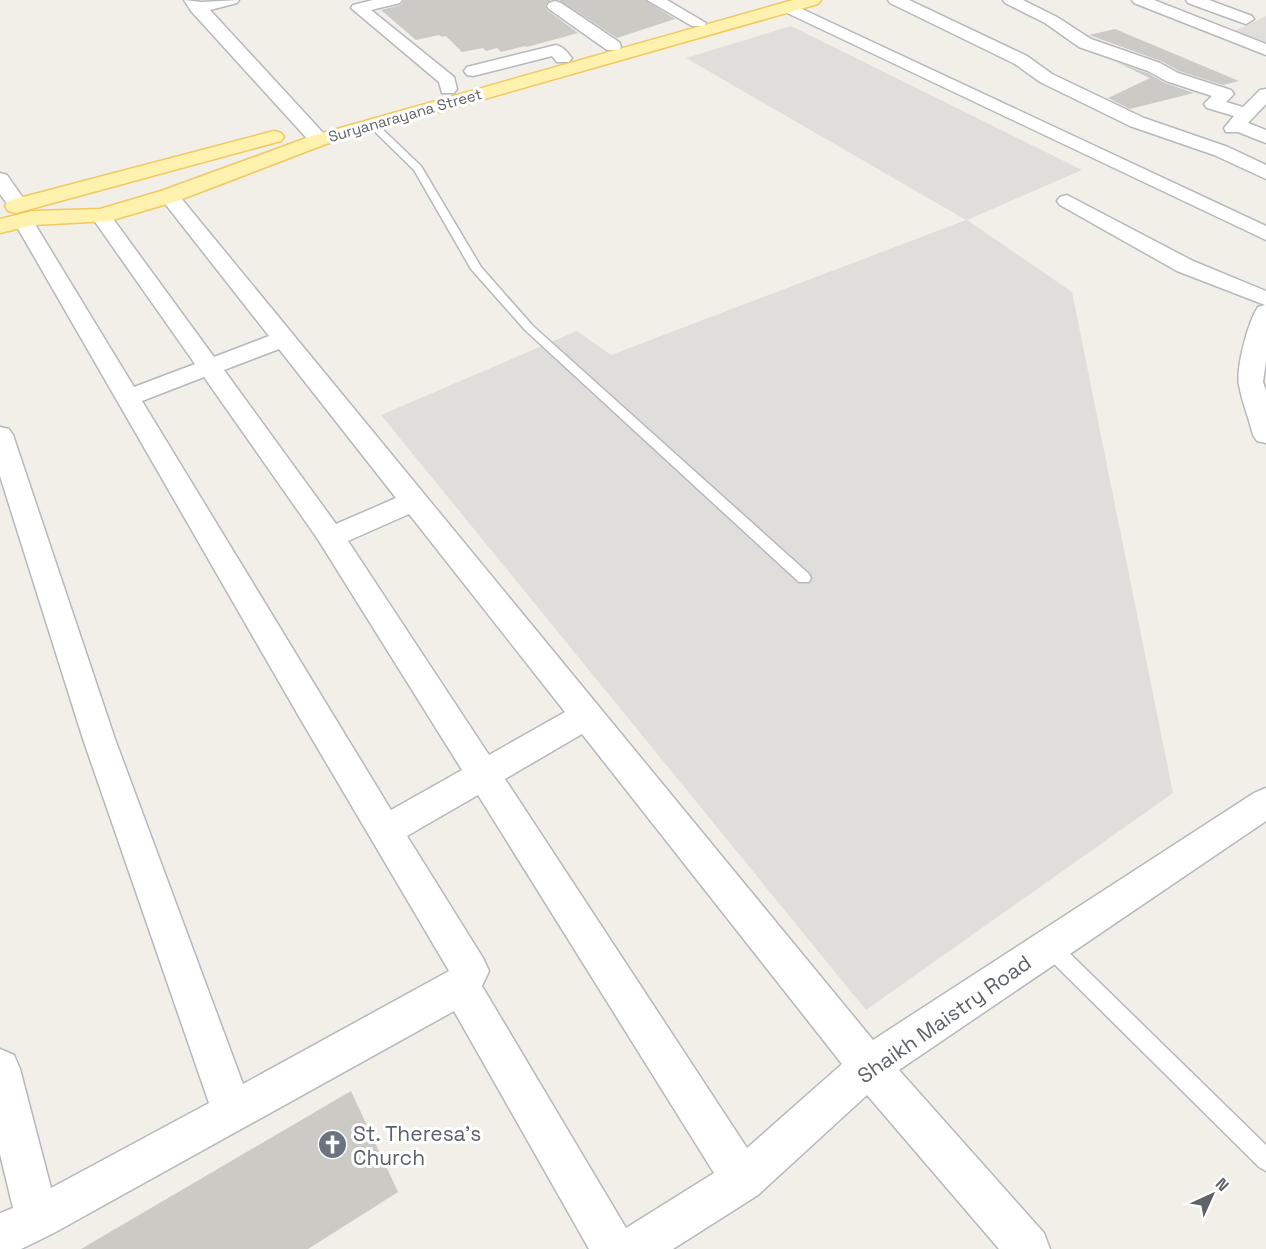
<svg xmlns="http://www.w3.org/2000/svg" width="1266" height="1249" font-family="'Space Grotesk',sans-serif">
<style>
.industrial{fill:#e0deda}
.building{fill:#cccac5}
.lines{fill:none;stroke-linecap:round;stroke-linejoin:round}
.service-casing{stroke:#b5b8bc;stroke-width:3}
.minor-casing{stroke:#b5b8bc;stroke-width:3}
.primary-casing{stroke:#f2c960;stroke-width:3}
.service{fill:#fff;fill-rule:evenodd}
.minor{fill:#fff;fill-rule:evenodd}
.primary{fill:#fff2af;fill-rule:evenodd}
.labels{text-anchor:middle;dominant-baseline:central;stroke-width:6;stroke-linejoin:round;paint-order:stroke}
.far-street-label{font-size:15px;fill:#5f6368;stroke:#fff}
.near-street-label{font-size:21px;fill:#5f6368;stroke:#fff}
.near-worship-label{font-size:21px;fill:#5b616d;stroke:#fff;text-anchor:start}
</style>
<rect width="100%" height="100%" fill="#f1efe8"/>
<path class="industrial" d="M1266,16V45L1232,32Z
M791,26L1082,170L967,220L1072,292L1173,793L866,1010L381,415L577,331L611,355L966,220L686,58Z"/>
<path class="building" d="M404,0H551L545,5L547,10L578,33L527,47L525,46L501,52L497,48L486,51L483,48L462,52L446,36L442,37L439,35L416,40L381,10L401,5Z
M559,0H645L675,19L617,38Z
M1115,29L1239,81L1223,85L1179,71L1161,61L1089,35Z
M1116,62L1147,73L1165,83L1194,93L1130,109L1108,98L1150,78Z
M351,1091L398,1192L308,1249H81Z"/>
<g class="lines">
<defs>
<path id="service" d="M369,122H375L421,166L481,267L533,326L809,574L811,578L809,582H799L525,330L471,269L414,170L369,126Z
M1049,937L1056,940L1266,1145V1171L1259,1167L1042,952L1040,946L1042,940Z"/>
<path id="minor" d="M184,0L202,2L239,0L237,3L210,10L326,136L329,140L326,144H312L191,11Z
M373,0H402L400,3L371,10L454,77L457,89L454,93H442L439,82L351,8L353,5Z
M647,0H667L706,23L704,26H692Z
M888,0H909L1027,56L1052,74L1144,118L1228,147L1266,165V179L1214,155L1130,126L1040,82L1015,64L890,3Z
M1003,0H1023L1057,17L1091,39L1160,63L1178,73L1231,90L1234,94L1226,102L1243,107L1260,90L1266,89V104L1248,123L1266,130V143L1238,132H1226L1224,128L1234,116L1207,108L1204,104L1212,96L1166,81L1148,71L1079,47L1045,23L1005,3Z
M1132,0H1154L1266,44V55L1134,3Z
M1186,0H1209L1252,16L1254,19L1246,24L1240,22L1188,3Z
M555,1L561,3L619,42L621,46L619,50H607L549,9L547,6L549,3Z
M787,2L1266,226V240L781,10L779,7L781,4Z
M556,45C564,47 567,52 572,58L569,62H557L552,56L473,76L467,75L464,71L467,67Z
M0,173L7,175L28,205L25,209L18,211L11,209L0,194Z
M169,190L176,192L873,1040L1254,793L1266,788V821L899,1070L1044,1233L1050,1249H999L867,1095L758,1195L673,1249H589L454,1011L52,1234L21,1249H0V1213L13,1208L0,1154V1049L14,1055L20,1069L51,1188L209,1103L83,739L0,476V427L9,429L13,435L115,739L243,1084L449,971L301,720L13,220L16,216L23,214L30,216L134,387L195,364L91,216L94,212L101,210L108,212L214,357L269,336L159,196L162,192ZM279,349L396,498L336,524L224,370ZM204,377L317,538L462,770L391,810L142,401ZM409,514L565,712L489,755L348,541ZM582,734L842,1064L747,1148L505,779ZM478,795L714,1173L626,1228L482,986L489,971L483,958L407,836Z
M1067,195L1193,261L1266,291V361L1263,382L1266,391V443L1257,441L1253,435C1249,418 1242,402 1239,385C1236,367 1248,322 1258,307L1265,305L1177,271L1060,205L1057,201L1060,197Z"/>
<path id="primary" d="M793,0H821L818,4L326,144L177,201L109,221L33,225L0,233V219L33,211L100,209L161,191L312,136Z
M274,131L281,133L284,137L281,141L16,213L8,211L5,206L8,201Z"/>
</defs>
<use href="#service" class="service-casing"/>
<use href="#minor" class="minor-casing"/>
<use href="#primary" class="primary-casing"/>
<use href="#service" class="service"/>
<use href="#minor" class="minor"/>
<use href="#primary" class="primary"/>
</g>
<defs>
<symbol id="church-disc" viewBox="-11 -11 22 22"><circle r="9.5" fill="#6b7280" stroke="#fff"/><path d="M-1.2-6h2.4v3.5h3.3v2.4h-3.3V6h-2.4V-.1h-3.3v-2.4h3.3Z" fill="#fff"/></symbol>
</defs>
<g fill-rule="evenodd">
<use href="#church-disc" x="316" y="1128" width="33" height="33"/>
</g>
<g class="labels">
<g class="far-street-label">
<text transform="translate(405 115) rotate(-16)">Suryanarayana Street</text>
</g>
<g class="near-street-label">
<text transform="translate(944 1019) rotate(-35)">Shaikh Maistry Road</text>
</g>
<g class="near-worship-label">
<text x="353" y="1133">St. Theresa's<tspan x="353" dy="24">Church</tspan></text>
</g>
</g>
<g transform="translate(1212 1195) rotate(45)" stroke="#ffffff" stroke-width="4.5" paint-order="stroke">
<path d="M0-4.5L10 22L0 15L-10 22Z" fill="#5f6368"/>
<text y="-9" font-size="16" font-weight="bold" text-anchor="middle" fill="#5f6368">N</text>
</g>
</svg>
